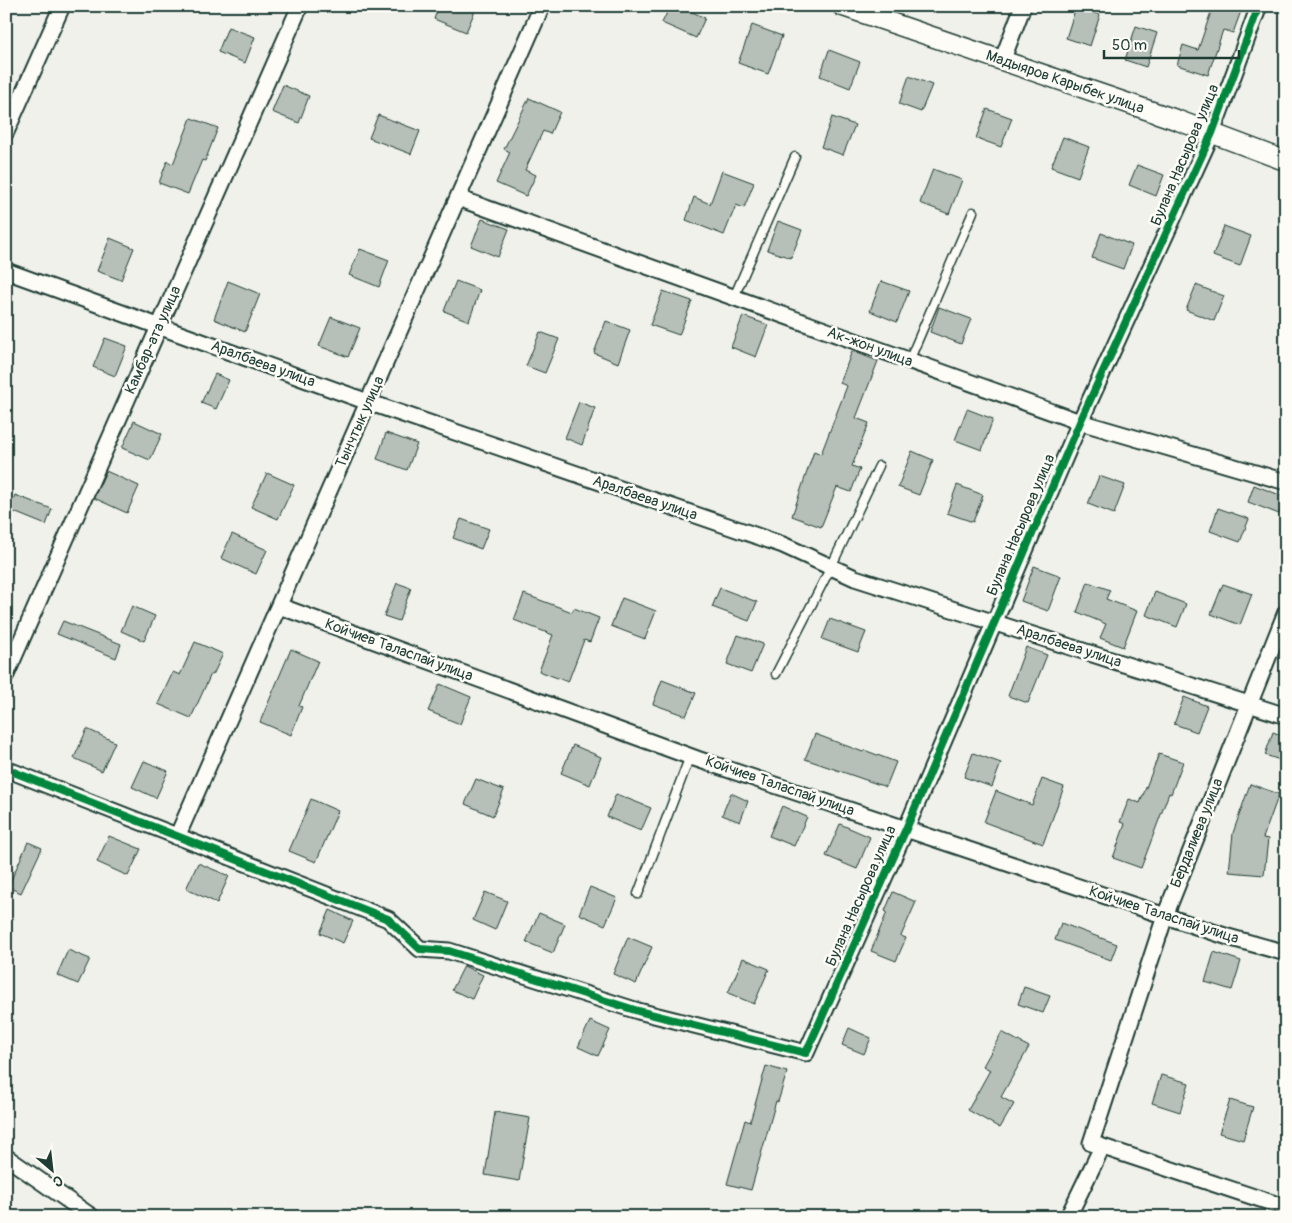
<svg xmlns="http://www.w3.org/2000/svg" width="1292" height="1223" font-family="Pangolin,sans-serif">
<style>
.building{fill:#b6bfb8;stroke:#1f3d34}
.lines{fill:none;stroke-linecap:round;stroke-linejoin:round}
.service-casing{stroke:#1f3d34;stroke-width:11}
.minor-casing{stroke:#1f3d34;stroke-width:19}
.tertiary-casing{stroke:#1f3d34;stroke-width:22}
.service{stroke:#fdfcf7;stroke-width:8}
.minor{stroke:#fdfcf7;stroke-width:15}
.tertiary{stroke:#fdfcf7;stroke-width:19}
.cycleway-casing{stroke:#fdfcf7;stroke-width:11}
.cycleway{stroke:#00873e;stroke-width:8}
.labels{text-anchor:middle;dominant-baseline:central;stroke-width:5;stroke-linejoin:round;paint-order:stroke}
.street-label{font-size:15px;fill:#1f3d34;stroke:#fdfcf7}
</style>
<rect width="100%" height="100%" fill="#f0f1eb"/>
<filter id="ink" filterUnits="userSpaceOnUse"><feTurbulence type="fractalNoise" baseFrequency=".02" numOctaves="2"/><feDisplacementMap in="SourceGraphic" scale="10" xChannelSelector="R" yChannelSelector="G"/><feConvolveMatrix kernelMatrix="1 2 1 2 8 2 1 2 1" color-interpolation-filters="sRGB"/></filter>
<g filter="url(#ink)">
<path class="building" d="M439,6H477L466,32L434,19Z
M670,6H680L705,18L696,38L662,23Z
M1213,6H1226L1241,11L1233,33L1223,30L1208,75L1177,65L1183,45L1198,50Z
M1076,7L1100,15L1090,46L1066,38Z
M752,25L782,36L768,74L738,63Z
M1136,26L1157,33L1146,67L1125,60Z
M228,27L255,37L245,63L218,52Z
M829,50L860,62L850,88L820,76Z
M909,76L932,85L921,112L899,104Z
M283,85L309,96L299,123L272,112Z
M529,98L560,112L550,134L543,131L525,170L536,175L526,196L496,183L510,152L504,149Z
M987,109L1012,118L1001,147L976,138Z
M378,115L420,131L411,154L369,138Z
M832,117L855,125L843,155L821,147Z
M191,118L218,128L205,161L202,160L188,194L159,183L167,161L173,164Z
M1063,137L1089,147L1078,177L1051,167Z
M1137,165L1164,175L1156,196L1129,185Z
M933,169L962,180L949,214L920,203Z
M722,171L754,183L744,208L736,205L724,235L686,220L694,197L710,204Z
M482,219L509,229L498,257L471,246Z
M778,221L802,230L791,258L767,250Z
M1224,226L1251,236L1240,266L1213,256Z
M1101,233L1132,245L1123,269L1092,258Z
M110,238L134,248L121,280L97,271Z
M360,249L389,260L379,287L349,275Z
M228,281L260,294L245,332L214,319Z
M456,281L480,290L469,321L444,311Z
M881,281L909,291L897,322L870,311Z
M1196,285L1224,296L1214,321L1186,310Z
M663,291L692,301L679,335L650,325Z
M939,307L971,319L961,344L930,332Z
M743,316L768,325L756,357L731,347Z
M331,317L360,328L348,357L319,346Z
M606,321L630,330L618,363L594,353Z
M540,332L559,339L545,373L526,366Z
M105,338L127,346L115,376L93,367Z
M852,351L878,361L856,418L869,423L852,466L860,469L851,492L837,487L821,527L792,516L814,451L821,454L847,386L840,383Z
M215,374L229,380L216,409L201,403Z
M579,402L595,408L582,445L565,438Z
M967,409L993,419L982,450L955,440Z
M134,421L162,434L150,460L122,448Z
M386,433L417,444L407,470L377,459Z
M912,451L933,460L919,495L898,487Z
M106,471L139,486L127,513L94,498Z
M267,473L294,485L278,519L251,507Z
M1099,476L1125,485L1114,514L1088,504Z
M957,485L983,495L973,522L947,513Z
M1254,485L1285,497L1279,514L1248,502Z
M15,495L52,509L46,525L9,510Z
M1218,508L1249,519L1240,542L1210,531Z
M461,519L489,529L481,549L453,538Z
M232,534L267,550L256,574L221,558Z
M1034,566L1061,576L1048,611L1021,601Z
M1088,582L1110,590L1106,599L1137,611L1123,647L1100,638L1106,624L1077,612Z
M397,583L411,588L399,621L384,616Z
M1223,584L1252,594L1240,625L1211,614Z
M720,588L757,602L749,621L712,607Z
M1155,592L1186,604L1177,627L1146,615Z
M524,594L572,612L574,608L599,618L590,642L584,640L568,682L539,671L553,635L514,620Z
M622,598L656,611L645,639L611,626Z
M132,606L155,616L144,641L121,631Z
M830,619L866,632L858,652L822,639Z
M63,621L121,644L116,658L57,634Z
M738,635L763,644L751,673L727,664Z
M195,642L223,654L213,675L211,674L191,718L158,704L173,672L180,675Z
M1026,647L1047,655L1028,703L1008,696Z
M291,649L318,661L299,706L302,707L291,735L260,722Z
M662,680L696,693L686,716L653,704Z
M440,684L471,697L460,724L428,711Z
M1184,697L1207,706L1197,732L1174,724Z
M87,729L115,742L102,771L74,758Z
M1273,732L1286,737V762L1265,755Z
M815,734L863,752L864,750L896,762L886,787L805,759Z
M573,745L601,757L590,785L561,773Z
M973,753L1001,763L992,787L964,777Z
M1159,754L1183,762L1171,794L1169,793L1141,868L1113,858L1125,824L1120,822L1129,799L1140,803Z
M144,761L168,771L156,798L132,787Z
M476,779L504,790L493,816L465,804Z
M1042,779L1064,787L1043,844L984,822L996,791L1032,805Z
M1250,784L1279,794L1263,838L1268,839L1264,875L1229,872L1233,833Z
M731,793L748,801L740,822L722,815Z
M616,794L651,808L641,831L607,817Z
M311,799L338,811L316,862L289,851Z
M782,806L807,817L794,846L769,836Z
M840,824L870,837L857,869L826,856Z
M109,836L141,849L128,876L97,862Z
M28,842L42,848L21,893L8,887Z
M198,863L229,876L217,903L186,889Z
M590,887L617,898L605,925L579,914Z
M485,892L507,901L495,930L473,920Z
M893,892L916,902L901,936L906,938L896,961L871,951L887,912L885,911Z
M330,910L353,921L343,943L320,933Z
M539,913L565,924L553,953L526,942Z
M1061,923L1117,944L1111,960L1055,940Z
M628,937L652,947L636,984L613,974Z
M68,950L90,959L78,984L57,975Z
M1214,952L1241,961L1232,990L1205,982Z
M743,958L769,969L754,1004L728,993Z
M464,966L483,975L472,999L452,990Z
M1024,987L1050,996L1043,1013L1018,1004Z
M590,1021L610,1030L598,1056L578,1047Z
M849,1028L871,1038L864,1054L842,1045Z
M1002,1032L1029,1047L1001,1097L1014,1104L1000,1128L968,1110L990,1070L983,1066Z
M766,1066L787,1072L778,1102L776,1101L751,1190L727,1184L745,1120L750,1122Z
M1161,1075L1189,1083L1180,1112L1152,1103Z
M1230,1100L1253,1107L1243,1140L1219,1133Z
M495,1112L530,1118L519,1181L485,1175Z"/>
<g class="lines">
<defs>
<path id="service" d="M734,297L795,157
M909,361L973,212
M776,674L831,567L879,466
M638,894L690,756"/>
<path id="minor" d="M1002,61L1023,6
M6,132L62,6
M458,198L1080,422L1286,482
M6,271L368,402L783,545L855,578L1286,716
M279,606L697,759L1228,937L1286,953
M1286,612L1165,916L1091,1143L1278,1205L1286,1206
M6,675L300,6
M6,769L388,919L420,949L449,951L638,1011L806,1053L906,829L1080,422L1212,133L1259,6
M177,837L542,6
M6,1157L92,1217
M1068,1217L1102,1147"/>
<path id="tertiary" d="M842,6L1177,120L1286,161"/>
</defs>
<use href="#service" class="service-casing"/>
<use href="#minor" class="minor-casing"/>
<use href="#tertiary" class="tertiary-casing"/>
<use href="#service" class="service"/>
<use href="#minor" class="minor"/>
<use href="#tertiary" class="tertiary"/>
<defs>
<path id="cycleway" d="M6,769L388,919L420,949L449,951L638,1011L806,1053L906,829L1080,422L1212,133L1259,6"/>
</defs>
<use href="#cycleway" class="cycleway-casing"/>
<use href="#cycleway" class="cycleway"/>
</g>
</g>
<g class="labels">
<g class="street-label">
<text transform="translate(1065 82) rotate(19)">Мадыяров Карыбек улица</text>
<text transform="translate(1185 155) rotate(-67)">Булана Насырова улица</text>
<text transform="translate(153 340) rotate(-66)">Камбар-ата улица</text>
<text transform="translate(870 347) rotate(20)">Ак-жон улица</text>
<text transform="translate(263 364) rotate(20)">Аралбаева улица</text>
<text transform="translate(360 422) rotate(-66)">Тынчтык улица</text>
<text transform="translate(645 498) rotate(19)">Аралбаева улица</text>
<text transform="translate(1021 525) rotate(-67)">Булана Насырова улица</text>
<text transform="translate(1069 646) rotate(18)">Аралбаева улица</text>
<text transform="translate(399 650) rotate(20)">Койчиев Таласпай улица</text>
<text transform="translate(780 786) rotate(19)">Койчиев Таласпай улица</text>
<text transform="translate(1197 833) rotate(-68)">Бердалиева улица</text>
<text transform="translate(861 896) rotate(-66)">Булана Насырова улица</text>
<text transform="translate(1164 915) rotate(18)">Койчиев Таласпай улица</text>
</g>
</g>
<rect width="1292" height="1223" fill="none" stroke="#fdfcf7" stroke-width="25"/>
<rect x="12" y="12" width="1267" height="1198" fill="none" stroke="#1f3d34" stroke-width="2" filter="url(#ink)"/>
<g transform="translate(52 1170) rotate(152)" stroke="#fdfcf7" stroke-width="4" paint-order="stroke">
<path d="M0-4L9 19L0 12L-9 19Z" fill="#1f3d34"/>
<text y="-8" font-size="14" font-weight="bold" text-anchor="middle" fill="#1f3d34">С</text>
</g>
<path d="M1104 50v8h135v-8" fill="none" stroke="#1f3d34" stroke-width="2.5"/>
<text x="1112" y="50" font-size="15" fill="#1f3d34" stroke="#fdfcf7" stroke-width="4" paint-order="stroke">50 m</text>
</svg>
